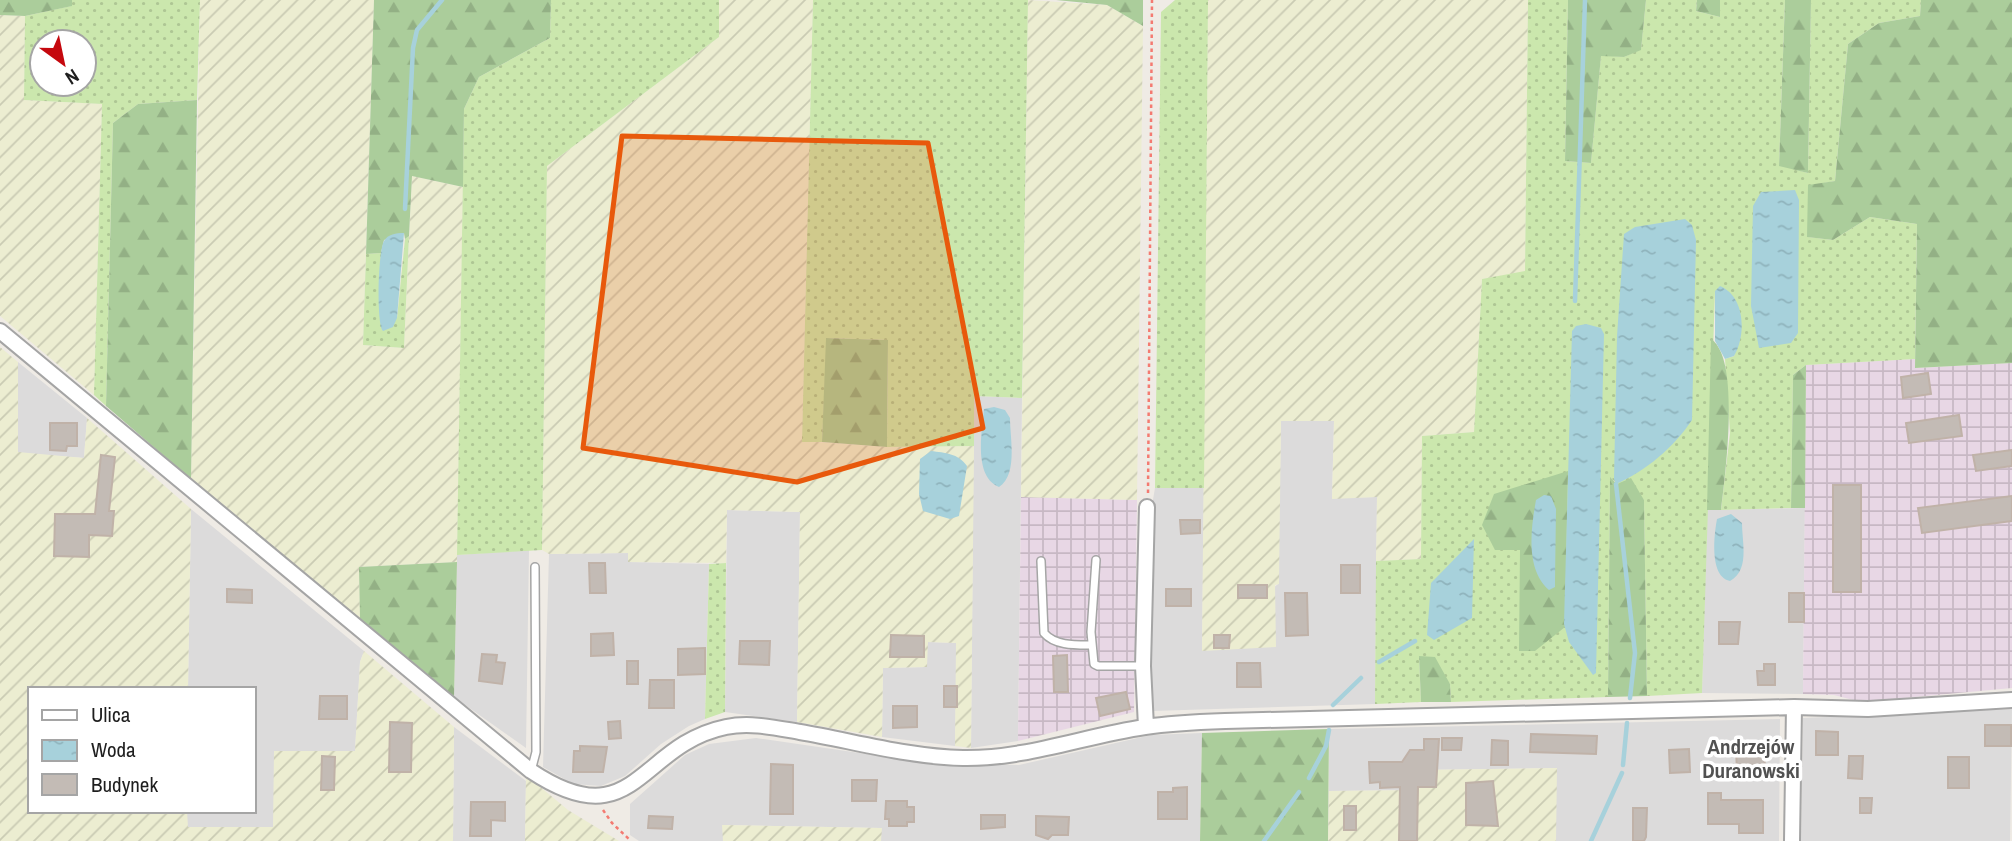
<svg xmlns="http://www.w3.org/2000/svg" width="2012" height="841" font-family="'Archivo Narrow',sans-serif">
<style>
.residential{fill:#dcdbdb}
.industrial{fill:url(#industrial-grid)}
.farmland{fill:url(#farmland-furrows)}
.grass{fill:url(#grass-dots);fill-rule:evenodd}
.forest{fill:url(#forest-firs)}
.water{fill:url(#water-ripples)}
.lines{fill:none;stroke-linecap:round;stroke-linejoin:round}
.stream{stroke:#a7d1db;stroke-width:4.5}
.building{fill:#c3bbb5;stroke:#c0b2a8;stroke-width:2}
.lane-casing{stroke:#a5a5a5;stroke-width:10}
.street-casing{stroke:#a5a5a5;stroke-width:18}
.path{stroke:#f47a71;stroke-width:2.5;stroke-dasharray:3.5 3.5;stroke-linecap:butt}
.lane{stroke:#fff;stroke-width:7}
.street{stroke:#fff;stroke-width:14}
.marked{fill:#e8590c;fill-opacity:0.2;stroke:#e8590c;stroke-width:5;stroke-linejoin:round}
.labels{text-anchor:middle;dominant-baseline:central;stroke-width:7;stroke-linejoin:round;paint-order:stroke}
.quarter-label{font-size:21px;font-weight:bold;fill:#515151;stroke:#fff}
</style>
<defs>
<pattern id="industrial-grid" width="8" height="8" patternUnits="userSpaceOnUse" patternTransform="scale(1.75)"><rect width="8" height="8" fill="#e8d7e5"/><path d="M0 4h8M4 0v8" fill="none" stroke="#c7b8c4"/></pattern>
<pattern id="farmland-furrows" width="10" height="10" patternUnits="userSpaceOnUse" patternTransform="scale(1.75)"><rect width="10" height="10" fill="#ecedd1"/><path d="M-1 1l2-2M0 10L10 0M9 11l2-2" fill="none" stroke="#cacbb3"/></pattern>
<pattern id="grass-dots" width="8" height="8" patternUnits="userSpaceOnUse" patternTransform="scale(1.75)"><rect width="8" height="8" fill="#cbe7ad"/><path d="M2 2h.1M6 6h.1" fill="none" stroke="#aec694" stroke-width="1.8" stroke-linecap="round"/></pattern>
<pattern id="forest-firs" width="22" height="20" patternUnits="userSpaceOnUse" patternTransform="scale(1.75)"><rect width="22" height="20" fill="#abcd9b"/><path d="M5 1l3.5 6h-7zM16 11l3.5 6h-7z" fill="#93b085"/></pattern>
<pattern id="water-ripples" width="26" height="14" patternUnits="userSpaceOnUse" patternTransform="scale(1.75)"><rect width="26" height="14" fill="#a7d1db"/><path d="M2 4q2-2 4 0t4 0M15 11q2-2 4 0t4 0" fill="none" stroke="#8fb3bc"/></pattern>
</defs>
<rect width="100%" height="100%" fill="#efebe5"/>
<path class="residential" d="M18,362L87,418L84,458L18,453Z
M974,396L1022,398L1018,741L971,748Z
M1281,421H1334L1332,498L1377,497L1375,704L1152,711L1151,511L1155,488H1204L1202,651L1278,584Z
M1805,508L1803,694L1702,693L1707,510Z
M191,509L364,651L360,662L355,751H275L274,827H187V811H254V689H188Z
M727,510L800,512L797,722L725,712Z
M529,550L526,748L454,697L457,555Z
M629,553V562L709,564L705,719L689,726L661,744L625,776L601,786L573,784L543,767L549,554Z
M927,642L957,643L955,746L882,737L883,668L927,667Z
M2012,709L2010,841H1801L1803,718Z
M1780,719L1779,841H1556V768L1419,770V790L1329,791V729Z
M454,727L526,781L525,841H453Z
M1202,733L1200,841H881V828L723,825V841H639L630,835V804L685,755L709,744L756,738L928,763L1019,765L1151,735Z"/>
<path class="industrial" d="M1915,359L1916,368L2012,363V688L1861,702L1834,695L1803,694L1806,365Z
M1021,497L1137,500L1134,712L1018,741Z"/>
<path class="farmland" d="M200,0H374L363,345L404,348L412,176L463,187L457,562L359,567L360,619L191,479Z
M719,0H813L802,441L887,447L974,446L971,748L955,746L956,643L928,642L927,667L883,668L882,737L797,722L800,512L727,510L726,563L628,562V553L549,554L542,550L547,166L719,37Z
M1028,0L1107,5L1143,26L1137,500L1021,497Z
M1208,0H1528L1525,272L1482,279L1474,432L1422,436L1421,559L1376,561L1377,497L1332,499L1334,421H1281L1279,584L1275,585L1276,647L1202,651Z
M0,15L25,16L24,100L102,104L94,395L0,316Z
M0,347L18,362V452L84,458L87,418L191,509L188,689H30V811H187L188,827H273L274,751H355L360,662L364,651L454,727L453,841H0Z
M1557,768L1556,841H1328L1329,791L1418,790L1419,770Z
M526,775L568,810L619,841H525Z
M722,825L882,828L881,841H723Z"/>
<path class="grass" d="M72,0H200L197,100L138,104L113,123L106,406L94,395L102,104L24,100L25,16L71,6ZM42,42H84V84H42Z
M551,0H719V37L547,166L542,550L457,555L464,109L479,77L550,38Z
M813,0H1028L1022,398L974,396V446L887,447L888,340L827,338L822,442H802Z
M1175,0H1208L1204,488H1155L1161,12Z
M1528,0H1568L1565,161L1591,163L1601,55L1624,57L1641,49L1646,0H1697L1696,11L1720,17V0H1785L1779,165L1808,173L1811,0H1921L1920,16L1879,23L1848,44L1835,181L1808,186V237L1833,240L1870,217L1917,224L1915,359L1806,365L1793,375L1791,508L1721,510L1730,433L1725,359L1734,356L1739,337L1715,291L1702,693L1647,696L1644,500L1610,478L1608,697L1451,702L1450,684L1419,656L1421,702L1375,704L1376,561L1421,559L1422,436L1474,432L1482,279L1525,271Z
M409,236L404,348L363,345L366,254L381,253V279L397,318L405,239Z
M726,563L725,712L705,719L709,564Z"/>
<path class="forest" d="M0,0H72V6L25,16L0,15Z
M374,0H551L550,38L479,77L464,109L463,187L412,176L409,236L405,239L404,233L384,240L381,253L366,254Z
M1056,0H1143V26L1107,5Z
M1568,0H1646L1641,50L1624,57L1601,56L1591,163L1565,161Z
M1697,0H1720V17L1696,11Z
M1785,0H1811L1808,173L1779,166Z
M1921,0H2012V363L1915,368L1917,224L1870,217L1833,240L1807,237L1808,185L1835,181L1848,44L1879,23L1920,16Z
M197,100L191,479L106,406L113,123L138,104Z
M826,338L888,340L887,447L822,442Z
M1711,339C1741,358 1725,476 1721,510H1707Z
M1806,365L1805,508H1791L1793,375Z
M1568,471L1565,627L1535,651H1519L1520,550H1495L1482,525L1494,494Z
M1610,477L1617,484L1631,478L1644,500L1647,696L1608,697Z
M457,562L454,697L360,619L359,567Z
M1419,656L1435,657L1450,684L1451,702H1421Z
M1329,729L1328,841H1200L1202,733Z"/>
<path class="water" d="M1795,190L1799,200L1798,333L1791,343L1759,348L1751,306L1753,206L1761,192Z
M1685,219L1692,225L1696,240L1692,420C1675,446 1645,472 1616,484L1614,479L1617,336L1624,234L1635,227Z
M404,233L397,318L393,327L383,331C376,324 378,251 384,241C388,234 396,233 404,233Z
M1720,286C1746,297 1746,336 1734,356L1725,359L1715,341V291Z
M1586,324L1601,328L1604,334L1596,673L1593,675L1569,642L1564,624L1572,331L1576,326Z
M994,407L1005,410L1010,418C1010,438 1018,475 999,487C973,476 982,431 984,409Z
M931,451C945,453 958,453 967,466L959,516L950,519L923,511L919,494L920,459Z
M1544,495L1551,496L1556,509L1555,580V587L1549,590C1525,569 1531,528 1536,500Z
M1731,514L1742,523C1742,542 1750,570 1730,581C1709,577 1714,535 1717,519Z
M1474,539L1472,618L1434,640L1427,635L1431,583Z"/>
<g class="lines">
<path class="stream" d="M405,209L413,48L417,30L442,0
M1575,301L1585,0
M1616,484L1635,653L1630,698
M1379,662L1415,641
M1333,705L1361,678
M1623,765L1627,723
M1309,778L1326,746L1329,730
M1264,841L1299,792
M1591,841L1622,773"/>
</g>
<path class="building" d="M1928,373L1931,394L1903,398L1901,377Z
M1959,415L1962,436L1909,443L1906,423Z
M50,423H77V446H67L66,451L50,450Z
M2012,450V466L1976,471L1973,455Z
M101,455L115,457L109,511H114L112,536L89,535V557L54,556L55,514H95Z
M1833,485H1861V592H1833Z
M2012,496V521L1922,533L1918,508Z
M1180,520H1200V533L1181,534Z
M589,563H605L606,593H590Z
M1341,565H1360V593H1341Z
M1238,585H1267V598H1238Z
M227,589L252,590V603L227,602Z
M1166,589H1191V606H1166Z
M1285,593H1307L1308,635L1286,636Z
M1789,593H1804V622H1789Z
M1719,622H1740L1738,644H1719Z
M613,633L614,655L591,656V634Z
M891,635L924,636V657H890Z
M1214,635H1230L1229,648H1214Z
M740,641H770L769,665L739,664Z
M705,648V674L678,675V649Z
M482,654L497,655L496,662L505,663L502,684L479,681Z
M1067,655L1068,692H1054L1053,656Z
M627,661H638V684H627Z
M1237,663H1260L1261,687H1237Z
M1764,664H1775V685H1758L1757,671H1764Z
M650,680H674V708H649Z
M944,686H957V707H944Z
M1126,692L1130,709L1100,716L1096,698Z
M320,696H347V719H319Z
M893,706H917V727L893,728Z
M620,721L621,738L609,739L608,722Z
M390,722L412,723L411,772H389Z
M1985,725H2011V746H1985Z
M1816,731L1838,732V755H1816Z
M1531,734L1597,736L1596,754L1530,752Z
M1442,738H1462L1461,750H1442Z
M1424,739H1439L1436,787H1418L1417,841H1399L1400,787L1380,788V782L1370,783L1369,762H1402L1410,750H1424Z
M1492,740L1508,741V765H1491Z
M580,746L607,747L603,772H573L574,751H580Z
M1764,748L1765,770L1737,772L1736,749Z
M1689,749L1690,772L1670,773L1669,750Z
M322,756L335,757L334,790H321Z
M1849,756H1863L1862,779L1848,778Z
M1948,757H1969V788H1948Z
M771,764L793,765V814H770Z
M852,780H877L876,801H852Z
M1493,781L1498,826L1466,825V783Z
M1187,787V819H1158V792H1173V788Z
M1708,793H1721V800H1763V833H1739V824H1708Z
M1860,798H1872L1871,813H1860Z
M886,801H907V807H914V822H907V826H889V819H885Z
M471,802H505V821L491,820V836H470Z
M1344,806H1356V830H1344Z
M1633,808H1647L1646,837L1644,841H1633Z
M981,815H1005V827L981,829Z
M649,816L673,817L672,829L648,828Z
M1036,816L1069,817L1068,835H1052L1048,839L1036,835Z"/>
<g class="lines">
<defs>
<path id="lane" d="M1096,560L1091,632L1094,664L1098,666H1143
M1041,561L1044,633C1055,646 1076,645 1092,645
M531,771L536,752L535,567"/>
<path id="street" d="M0,331L531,771C635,840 638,745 726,727C751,722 776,728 800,732C853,741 909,757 963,758C1026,759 1084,736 1145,727C1172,723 1198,722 1225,721L1794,707L1868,709L2012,700
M1146,727L1143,666L1147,507
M1792,841L1794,707"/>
</defs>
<use href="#lane" class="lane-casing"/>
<use href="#street" class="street-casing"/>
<path class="path" d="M1148,493L1152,0
M603,810L612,823L631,841"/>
<use href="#lane" class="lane"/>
<use href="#street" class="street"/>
</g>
<path class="marked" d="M622,136L928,143L983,428L797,482L583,448Z"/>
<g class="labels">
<g class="quarter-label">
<text x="1751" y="746">Andrzejów<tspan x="1751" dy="24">Duranowski</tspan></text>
</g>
</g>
<rect x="28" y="687" width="228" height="126" fill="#ffffff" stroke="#a5a5a5" stroke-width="2"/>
<rect x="42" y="710" width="35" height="10" fill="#ffffff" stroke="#a5a5a5" stroke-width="2"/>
<text x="91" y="722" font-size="21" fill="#1e1e1e">Ulica</text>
<rect x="42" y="740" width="35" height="21" fill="url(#water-ripples)" stroke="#a5a5a5" stroke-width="2"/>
<text x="91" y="757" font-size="21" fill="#1e1e1e">Woda</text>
<rect x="42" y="774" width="35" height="21" fill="#c3bbb5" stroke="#a5a5a5" stroke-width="2"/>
<text x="91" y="792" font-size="21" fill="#1e1e1e">Budynek</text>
<g transform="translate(63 63) rotate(147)"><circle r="33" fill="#ffffff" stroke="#a5a5a5" stroke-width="2"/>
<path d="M0-5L12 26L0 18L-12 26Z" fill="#c5080e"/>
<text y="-10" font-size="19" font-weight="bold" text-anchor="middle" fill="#1e1e1e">N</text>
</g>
</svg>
